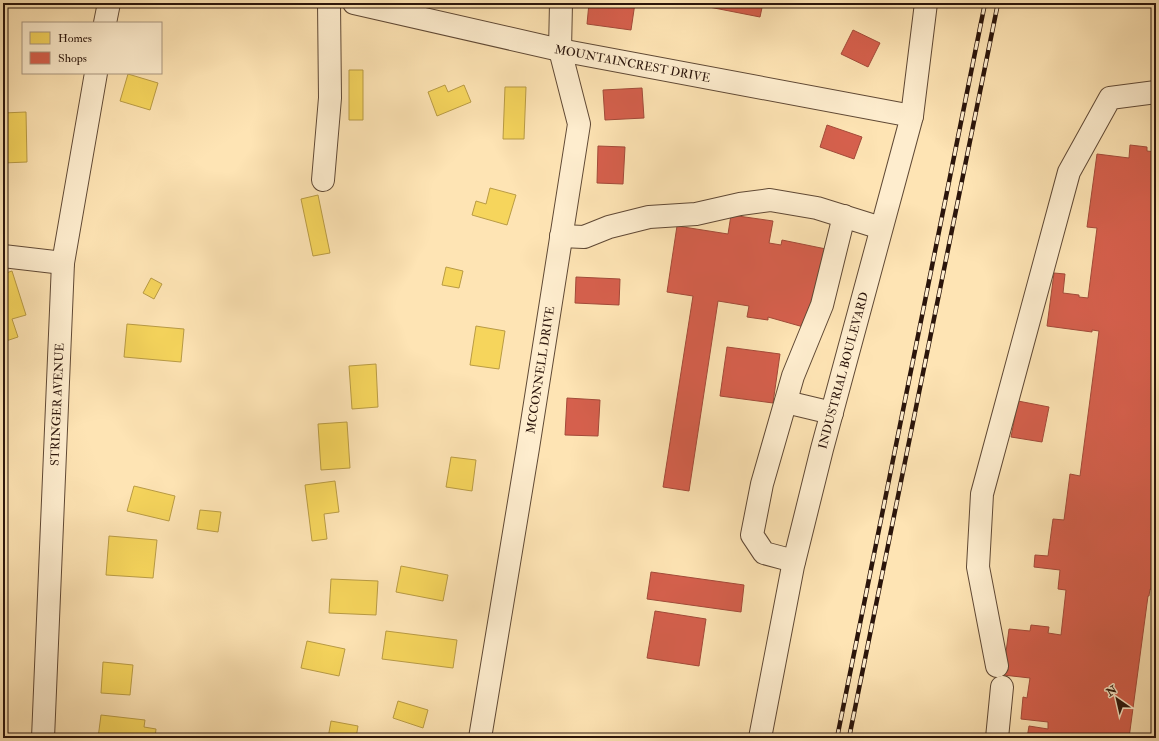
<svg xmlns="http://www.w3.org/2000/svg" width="1159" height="741" font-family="'IM FELL Double Pica',serif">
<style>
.homes{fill:#f6d55c;stroke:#b99b44}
.shops{fill:#d6604d;stroke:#a34a39}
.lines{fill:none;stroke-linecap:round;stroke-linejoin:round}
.minor-casing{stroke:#604935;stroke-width:24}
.minor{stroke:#feedce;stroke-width:22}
.rail-casing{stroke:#2b150b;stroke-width:4.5}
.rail{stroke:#feedce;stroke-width:3;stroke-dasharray:9;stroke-linecap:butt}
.labels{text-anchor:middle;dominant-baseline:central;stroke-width:4;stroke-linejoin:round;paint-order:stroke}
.street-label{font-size:12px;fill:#2b150b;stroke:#feedce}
</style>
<rect width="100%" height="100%" fill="#fee4b4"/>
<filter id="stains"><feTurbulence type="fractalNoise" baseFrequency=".005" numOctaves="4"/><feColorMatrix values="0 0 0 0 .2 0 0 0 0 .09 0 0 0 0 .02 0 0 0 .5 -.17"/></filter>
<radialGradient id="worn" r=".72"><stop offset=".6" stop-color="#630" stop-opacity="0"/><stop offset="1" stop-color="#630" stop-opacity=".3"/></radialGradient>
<path class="homes" d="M479,3H511L479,6Z
M349,70H363V120H349Z
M128,74L158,83L150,110L120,101Z
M445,85L448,92L464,85L471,102L437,116L428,92Z
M505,87H526L524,139H503Z
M26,112L27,162L3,163V113Z
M490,188L516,195L507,225L472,215L476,201L486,204Z
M318,195L330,253L313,256L301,199Z
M446,267L463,271L459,288L442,285Z
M12,271L26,315L12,319L18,337L3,342V274Z
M151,278L162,284L154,299L143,293Z
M127,324L184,329L181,362L124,357Z
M476,326L505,331L499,369L470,365Z
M376,364L378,407L352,409L349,366Z
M347,422L350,468L321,470L318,424Z
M451,457L476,460L472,491L446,487Z
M335,481L339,512L324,514L327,539L312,541L305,485Z
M134,486L175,496L169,521L127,511Z
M200,510L221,512L218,532L197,529Z
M109,536L157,540L153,578L106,575Z
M401,566L448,575L443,601L396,592Z
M331,579L378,581L376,615L329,613Z
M386,631L457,640L453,668L382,659Z
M307,641L345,649L339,676L301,668Z
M103,662L133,665L130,695L101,693Z
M398,701L428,710L423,728L393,718Z
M101,715L145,720L144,727L156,729L155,738H98Z
M331,721L358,726L356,738H328Z"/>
<path class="shops" d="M589,3H635L631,30L587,24Z
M705,3H763L760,17L704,6Z
M849,3H891H886L885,7L849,4Z
M853,30L880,43L868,67L841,54Z
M642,88L644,118L605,120L603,90Z
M827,125L862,137L854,159L820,147Z
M1130,145L1147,147V151L1156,152V539H1155L1152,558L1156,559V569L1153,590L1150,589L1149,596H1148L1129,738H1027L1029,726L1048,729V722L1021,719L1023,697L1027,698L1030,678L1003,675L1009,629L1030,631L1031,625L1049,627L1048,633L1061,635L1066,590L1058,589L1060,570L1034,567L1035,555L1048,556L1053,519L1064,520L1070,474L1080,476L1099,331L1092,330V332L1047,326L1054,273L1065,274L1063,293L1079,295V297L1088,298L1097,228L1087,227L1097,154L1129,158Z
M598,146L625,147L623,184L597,183Z
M731,215L773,221L769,243L781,245L782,240L826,249L807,328L768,317V320L747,317L749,306L718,301L689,491L663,487L693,296L667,292L677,226L728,234Z
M576,277L620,279L619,305L575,303Z
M727,347L780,354L773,403L720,396Z
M567,398L600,400L598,436L565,435Z
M1018,401L1049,407L1042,442L1011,437Z
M651,572L744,585L741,612L647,599Z
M655,611L706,619L699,666L647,658Z"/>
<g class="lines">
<defs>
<g id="minor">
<path id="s1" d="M354,3L560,50L912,116"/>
<path d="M105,23L109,3"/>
<path d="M323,180L330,98L329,3"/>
<path d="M561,236L584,237L609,227L649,217L696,214L740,204L770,200L817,208L881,228"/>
<path d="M3,256L63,263"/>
<path d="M786,402L832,413"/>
<path d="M794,561L764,553L752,535L762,484L793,376L822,305L844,216"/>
<path d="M997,666L978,567L982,494L1069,172L1110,98L1156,92"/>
<path id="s2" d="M43,738L63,263L96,73"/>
<path id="s3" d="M480,738L528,448L579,124L560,50L561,3"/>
<path id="s4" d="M760,738L793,566L822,449L912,116L926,3"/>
<path d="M997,738L1002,687"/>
</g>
</defs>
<use href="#minor" class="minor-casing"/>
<use href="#minor" class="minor"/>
<defs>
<path id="rail" d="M837,738L985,3
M849,738L998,3"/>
</defs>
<use href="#rail" class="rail-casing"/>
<use href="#rail" class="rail"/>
</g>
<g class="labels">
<g class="street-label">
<text stroke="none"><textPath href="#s1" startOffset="285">MOUNTAINCREST DRIVE</textPath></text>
<text stroke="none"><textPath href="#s3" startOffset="373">MCCONNELL DRIVE</textPath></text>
<text stroke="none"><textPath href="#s4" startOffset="377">INDUSTRIAL BOULEVARD</textPath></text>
<text stroke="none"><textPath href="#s2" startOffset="334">STRINGER AVENUE</textPath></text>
</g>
</g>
<rect width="1159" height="741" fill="none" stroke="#fee4b4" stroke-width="16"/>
<rect x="4" y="4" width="1151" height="733" fill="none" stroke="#2b150b" stroke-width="2"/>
<rect x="8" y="8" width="1143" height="725" fill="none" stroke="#2b150b"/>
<rect x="22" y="22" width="140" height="52" fill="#feedce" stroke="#aa9780"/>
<rect x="30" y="32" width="20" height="12" fill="#f6d55c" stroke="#aa9780"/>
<text x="58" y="42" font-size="12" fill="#2b150b">Homes</text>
<rect x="30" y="52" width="20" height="12" fill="#d6604d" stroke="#aa9780"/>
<text x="58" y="62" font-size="12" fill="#2b150b">Shops</text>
<g transform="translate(1117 699) rotate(326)" stroke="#feedce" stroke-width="3" paint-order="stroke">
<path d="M0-3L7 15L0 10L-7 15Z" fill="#2b150b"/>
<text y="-6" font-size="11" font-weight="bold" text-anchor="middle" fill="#2b150b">N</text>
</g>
<rect width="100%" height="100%" filter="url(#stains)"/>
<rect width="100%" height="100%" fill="url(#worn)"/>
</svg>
